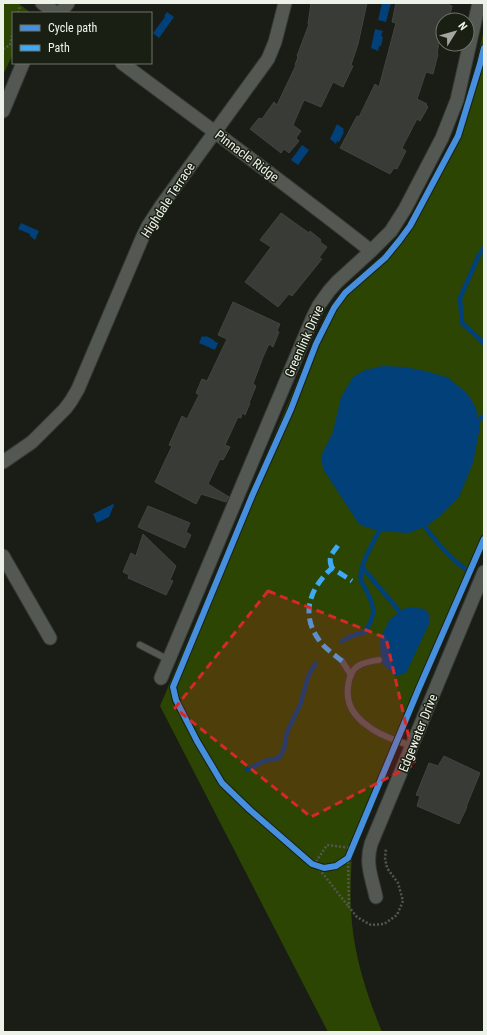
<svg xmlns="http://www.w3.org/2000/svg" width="487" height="1035" font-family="'Roboto Condensed',sans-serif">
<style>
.green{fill:#2c4503}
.water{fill:#024079}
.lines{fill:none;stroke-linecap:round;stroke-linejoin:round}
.stream{stroke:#024079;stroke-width:4.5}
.building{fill:#393b36;stroke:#41453f}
.lane-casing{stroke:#363a34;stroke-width:8}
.street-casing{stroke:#363a34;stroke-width:15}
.path{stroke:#545652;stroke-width:2.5;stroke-dasharray:2 2;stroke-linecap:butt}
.lane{stroke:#545852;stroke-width:6}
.street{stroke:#545852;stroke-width:13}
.quiet{stroke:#3fa9f5;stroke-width:5;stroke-dasharray:10 5;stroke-linecap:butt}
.cycleway-casing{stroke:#192013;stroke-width:8}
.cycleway{stroke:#468fdf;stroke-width:6}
.marked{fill:#d62828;fill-opacity:0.2;stroke:#d62828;stroke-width:3;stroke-dasharray:8 5;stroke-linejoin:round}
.labels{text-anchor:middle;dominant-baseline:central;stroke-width:3;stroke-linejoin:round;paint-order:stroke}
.street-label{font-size:13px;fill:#edf2e9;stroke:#192013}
</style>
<rect width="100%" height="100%" fill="#191d16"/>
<path class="green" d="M3,3H18L31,13H13V54L3,75Z
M484,29V543L352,854C351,873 350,892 351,910C353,953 366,993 382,1032H328L160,706L325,316L334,302L345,289L391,247L409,223L427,189L446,156L457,131L465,112Z"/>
<path class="water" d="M382,3H391L386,22L378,20Z
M167,12L174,17L159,38L153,33L165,17L164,16Z
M375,29L383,31L381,36L383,37L381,46H379L378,51L371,48Z
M337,124L344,129L343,131L344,132L339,142L337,141L336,144L330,139Z
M302,145L309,150L298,165L291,160Z
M21,223L39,231L35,240L30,236V234L18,229Z
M202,336L205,337L206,336L214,340V341L218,343L215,350L199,343Z
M383,366L405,367L425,371L447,377L467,393L476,408L480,427L473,463L459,497L439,517L425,527L408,533L379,531L366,527L359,524L323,469L321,456L333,432L341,397L353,377L365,370Z
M113,504L114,505L109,517L97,523L93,514Z
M407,607L425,609L429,615V624L406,673L396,676L381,663L380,639L390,619Z"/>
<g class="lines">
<path class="stream" d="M484,248L479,255L460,298L462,323L484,343
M479,420L484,416
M425,527C437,543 449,557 465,569
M362,567L400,612
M342,641L354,635L365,632C375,615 376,610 367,592C366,588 362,584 361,581C358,566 373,544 379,531
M247,770L264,761L279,758L284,749L287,732L300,705L309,674L316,663"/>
</g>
<path class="building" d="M311,3H367L358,44L351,65L353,66L343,87L333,82L321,107L304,100L293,125L301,131L296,138L299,141L289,153L284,149L281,153L250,129L259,118L262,119L274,102L277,105L296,65H295L298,57L297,56L309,24H308Z
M396,3H449V5L452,6L449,20H443L437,54H438L433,74L426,72L417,99L427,104L426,105L428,107L420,121L417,119L402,148L406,151L397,169L394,168L390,174L340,148L357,116L359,117L375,84L379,87L396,23L392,22Z
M281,213L309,233L310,231L321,240L320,242L327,247L319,258L322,259L292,296L289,294L278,307L245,282L271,247L260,240Z
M233,302L280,324L277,331L279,332L273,347L269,344L263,357L253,384L256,386L249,403H250L245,415L242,413L241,418L238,417L225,445L230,447L223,460L220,459L208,484L229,497L226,502L201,494L196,504L155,482L172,446L169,445L182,416L187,419L199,395L196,393L202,379L207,381L227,339L218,335Z
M148,506L190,523L186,532L191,535L185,548L138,527Z
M143,534L176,566L170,580L173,581L166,595L128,578L129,575L123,572L131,553L136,556Z
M444,756L480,773L466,807H467L459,824L417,806L420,796L416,795L429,763L438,766Z"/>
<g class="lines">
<defs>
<path id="lane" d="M140,645L169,660
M379,660C372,661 364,662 358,666C348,672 346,692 349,702C351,711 360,721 368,726C380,736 398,741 412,746
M342,661L351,675"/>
<path id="street" d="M42,3L56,13
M60,13L68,3
M122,63C205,125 290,187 371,251
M3,111L23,63
M3,462L32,442L65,409L71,401L78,389L143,236L148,226L161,206L268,59L275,42L285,3
M3,556L50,638
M161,678L313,317L319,305L329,291L337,282L371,251L391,231L405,209L442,138L457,100L479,3
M376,897C372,878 365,864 371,844L484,572"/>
</defs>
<use href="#lane" class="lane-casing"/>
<use href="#street" class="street-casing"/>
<path class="path" d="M18,13L20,6
M3,49L10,45L13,32
M348,858L349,907L357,917L371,925L384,924L397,915L403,901L398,883L387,868L385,858L386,848
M314,865L319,857L327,845L352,848
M317,866L348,906"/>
<use href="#lane" class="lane"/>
<use href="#street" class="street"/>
<path class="quiet" d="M332,568C327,556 333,553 339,544
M342,661C335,655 324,648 319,640C300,614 310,588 332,568L352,581"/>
<defs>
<path id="cycleway" d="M484,48L480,64L458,136L410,226L399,241L385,258L345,293L334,308L316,344L291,409L252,496L173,687L176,700L197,741L222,783L250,810L312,864L324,868L336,866L348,858L419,688L484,539"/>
</defs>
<use href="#cycleway" class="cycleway-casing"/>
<use href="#cycleway" class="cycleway"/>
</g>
<path class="marked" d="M268,591L386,638L415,764L311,817L175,708Z"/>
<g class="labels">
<g class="street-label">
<text transform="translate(247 156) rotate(37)">Pinnacle Ridge</text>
<text transform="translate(168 200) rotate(-57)">Highdale Terrace</text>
<text transform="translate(304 341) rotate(-66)">Greenlink Drive</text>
<text transform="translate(418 733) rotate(-68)">Edgewater Drive</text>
</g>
</g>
<rect width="487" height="1035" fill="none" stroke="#edf2e9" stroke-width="8"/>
<rect x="12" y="12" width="140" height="52" fill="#192013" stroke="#6e7469"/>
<rect x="20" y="25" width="20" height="6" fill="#468fdf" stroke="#6e7469"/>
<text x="48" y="32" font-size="12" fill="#edf2e9">Cycle path</text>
<rect x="20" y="45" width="20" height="6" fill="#3fa9f5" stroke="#6e7469"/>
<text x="48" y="52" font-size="12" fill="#edf2e9">Path</text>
<g transform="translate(455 32) rotate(53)"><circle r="19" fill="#192013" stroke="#6e7469"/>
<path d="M0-3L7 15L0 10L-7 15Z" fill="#a3a79f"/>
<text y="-6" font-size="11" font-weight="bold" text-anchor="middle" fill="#edf2e9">N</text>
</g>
</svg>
